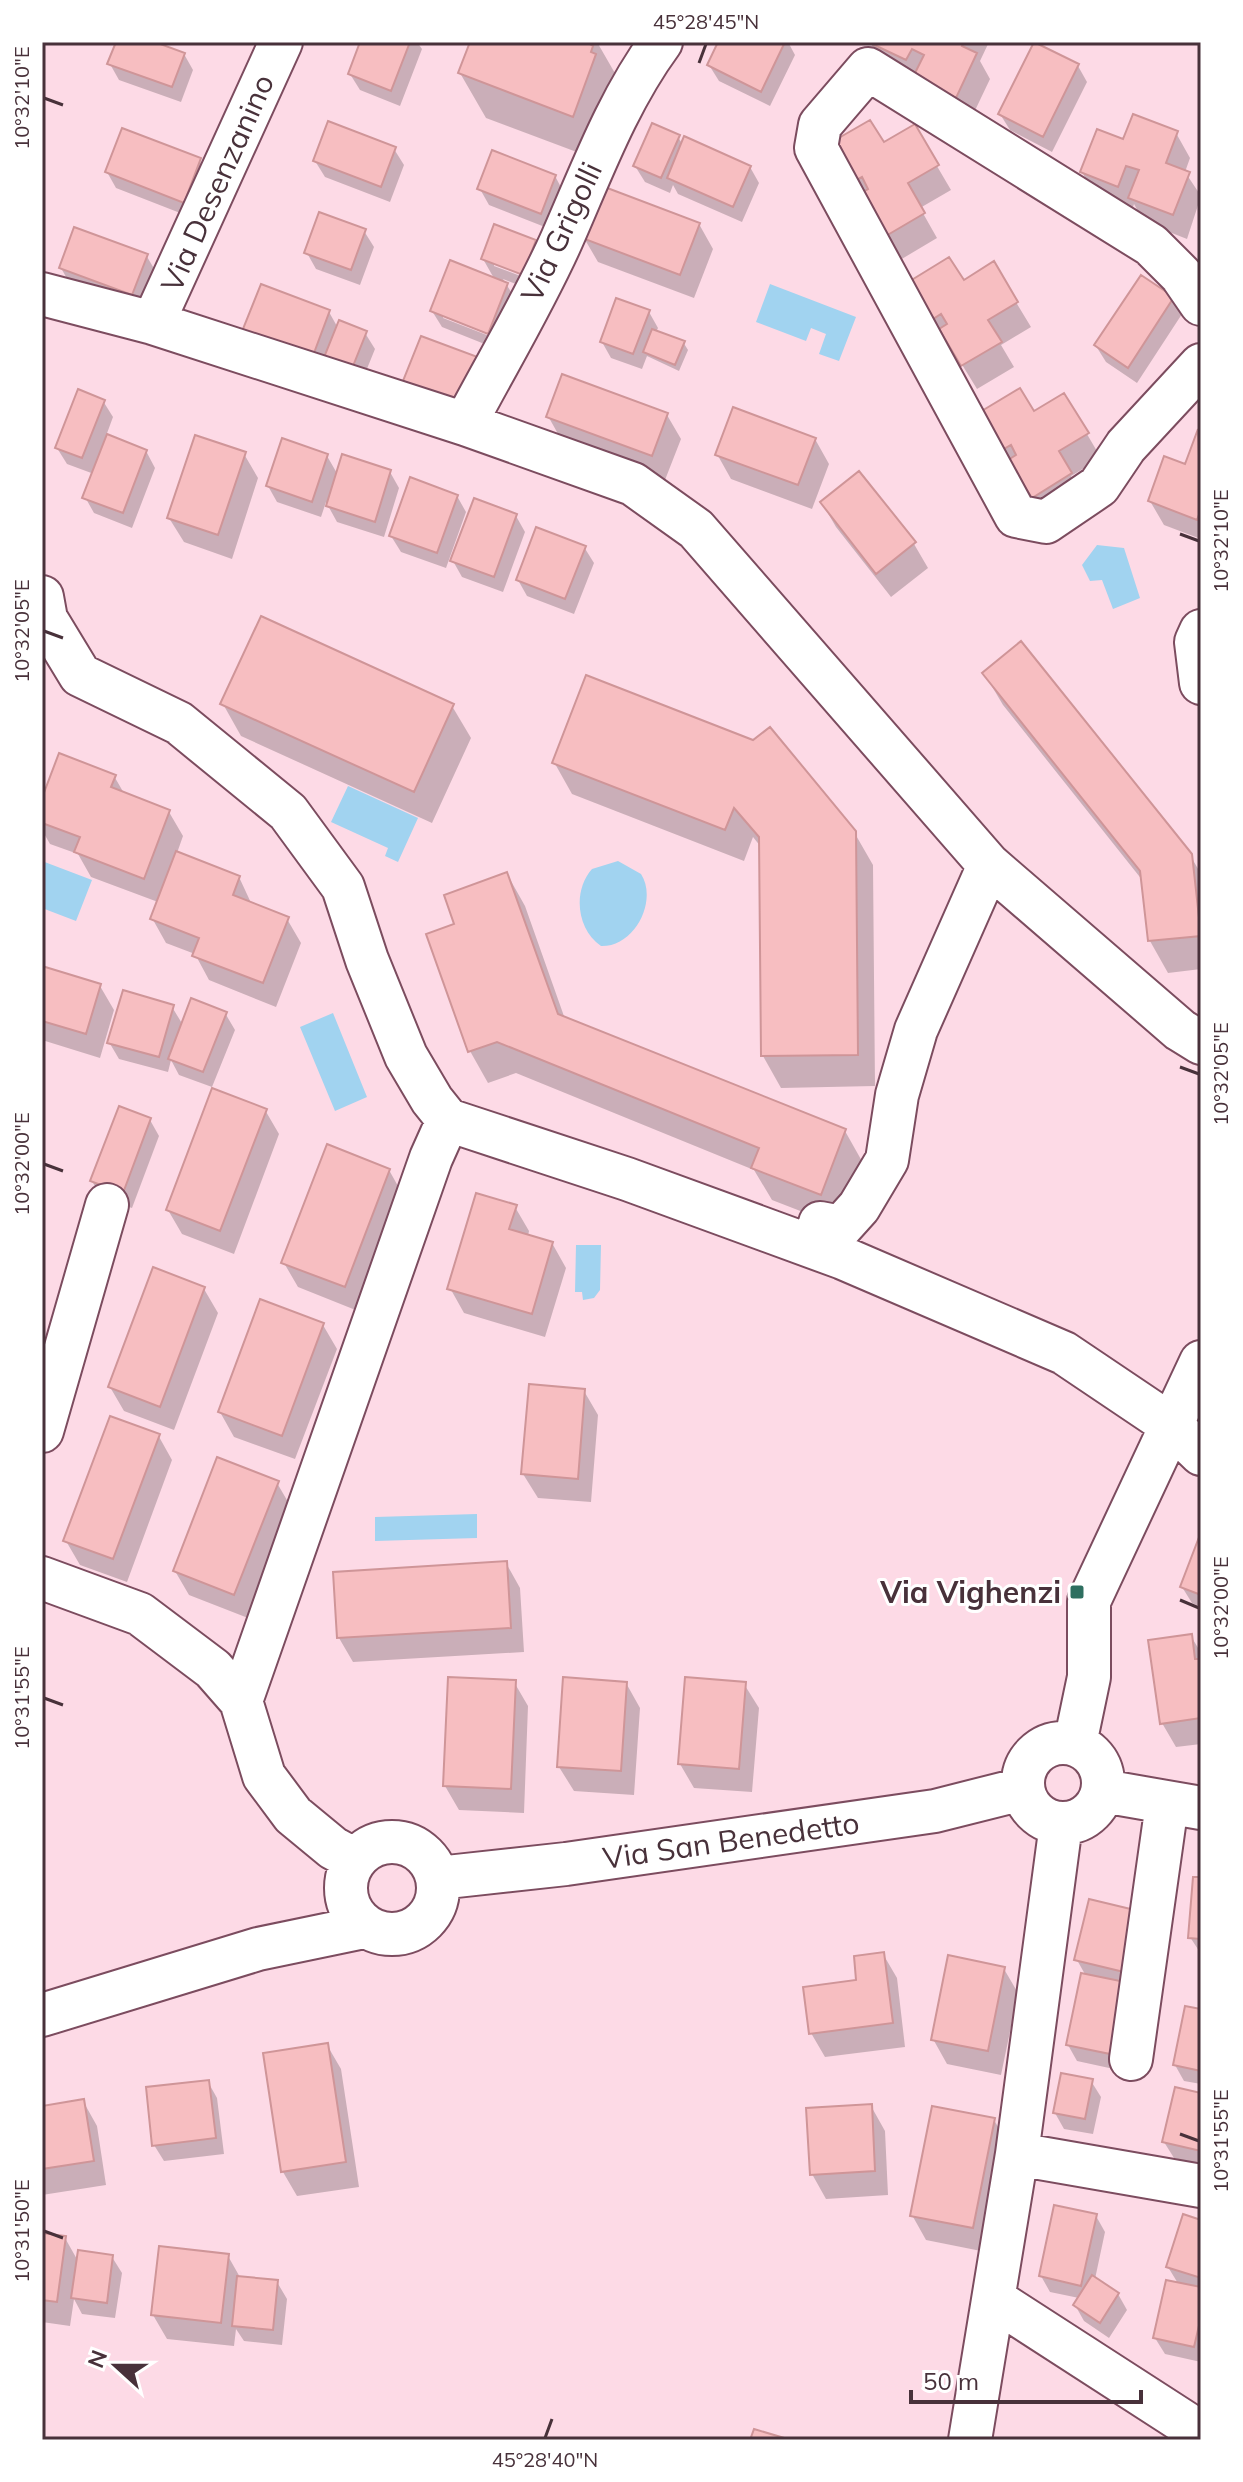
<svg xmlns="http://www.w3.org/2000/svg" width="1243" height="2482" font-family="Mulish,sans-serif">
<style>
.water{fill:#a1d3f0}
.shadow{fill:#0003;fill-rule:evenodd}
.building{fill:#f7bec1;stroke:#cf9598;stroke-width:2}
.lines{fill:none;stroke-linecap:round;stroke-linejoin:round}
.minor-casing{stroke:#7c4c5f;stroke-width:46}
.minor{stroke:#fff;stroke-width:42}
.ticks{fill:none;stroke:#48313a;stroke-width:3}
.poi-dot{fill:#2e6f60;stroke:#fff;stroke-width:3}
.labels{text-anchor:middle;dominant-baseline:central;stroke-width:6;stroke-linejoin:round;paint-order:stroke}
.street-label{font-size:30px;fill:#48313a;stroke:#fff}
.poi-label{font-size:30px;font-weight:bold;fill:#48313a;stroke:#fff;text-anchor:end}
.neatline{fill:none;stroke:#48313a;stroke-width:3}
.ticks-label{font-size:20px;text-anchor:middle;fill:#48313a}
</style>
<rect width="100%" height="100%" fill="#fddae6"/>
<path class="water" d="M770,284L856,317L839,361L819,354L826,334L811,328L806,341L756,322Z
M1097,545L1124,548L1140,598L1113,609L1102,580L1090,581L1082,565Z
M348,786L418,818L398,862L385,856L388,848L331,822Z
M42,861L92,880L76,921L42,908Z
M618,861L641,874C658,900 635,947 601,946C576,929 573,890 592,869Z
M333,1013L367,1097L335,1111L300,1027Z
M576,1245H601L600,1290L594,1298L583,1300L582,1292H575Z
M477,1514V1538L375,1541V1517Z"/>
<path class="shadow" d="M118,42H149L184,54L193,70L181,102L119,80L110,64Z
M363,42H417L422,49L400,106L360,90L350,74Z
M472,42H597L616,75L598,160L486,118L460,73Z
M721,42H788L795,55L770,106L719,81L709,65Z
M870,42H989L980,61L990,79L970,121L883,66Z
M1078,66L1087,82L1052,152L1010,130L1000,114Z
M914,127L951,190L920,208L937,238L895,263L833,144L883,145Z
M1176,133L1190,158L1185,172L1201,196L1187,239L1144,222L1134,204L1132,210L1096,197L1082,172L1124,142Z
M678,137L683,145L750,167L759,183L742,222L678,194L673,185L670,193L645,182L635,166Z
M394,149L404,165L390,202L325,177L315,161Z
M199,160L208,176L193,218L116,188L107,172Z
M555,176L564,193L550,229L489,205L480,189Z
M699,224L713,249L694,298L598,262L584,238Z
M364,231L374,247L360,285L316,269L307,253Z
M535,242L544,258L532,290L503,279L516,300L497,349L442,327L432,311L495,280L483,259ZM494,261L533,277L531,280L494,266ZM443,314L498,335L497,339L443,318Z
M146,255L156,272L141,310L70,284L61,268Z
M993,264L1031,327L1001,345L1014,367L977,389L926,306Z
M1173,298L1182,314L1137,383L1106,362L1096,346Z
M329,312L338,328L365,333L375,349L360,386L253,350Z
M649,312L658,328L656,332L683,342L688,350L679,371L647,356L642,369L611,358L602,342Z
M1064,395L1101,458L1071,476L1084,499L1047,521L983,413L1033,414Z
M103,401L113,417L106,436L146,451L155,468L132,528L94,513L85,497L94,474L67,464L57,448Z
M667,415L681,439L665,480L562,441L548,416Z
M1199,432H1201V539L1164,525L1150,501L1187,466Z
M815,439L829,464L812,509L731,479L717,454Z
M244,454L258,478L232,559L184,542L169,518Z
M327,456L338,475L390,472L399,488L384,537L337,522L326,502L321,517L277,502L268,486Z
M457,496L466,512L446,568L401,552L391,536Z
M822,503L914,544L928,568L891,597L836,527Z
M516,516L525,532L503,592L462,577L453,561Z
M584,547L594,563L574,614L527,596L518,580Z
M42,642L46,649L42,687Z
M984,673L1190,855L1201,874V969L1168,973L1150,941L1143,881L1003,705Z
M223,704L452,706L471,738L432,823L241,736Z
M554,762L854,832L873,865L875,1086L781,1088L763,1056L761,847L753,837L744,861L572,794Z
M114,776L125,795L169,812L183,836L177,853L239,877L252,905L287,919L301,943L276,1007L209,980L195,954L166,943L152,918L158,902L91,877L78,854L50,844L42,830V803Z
M507,874L525,906L565,1019L845,1131L863,1163L839,1226L772,1200L754,1170L516,1073L488,1083L470,1051L428,935L457,925Z
M42,968L100,986L114,1010L100,1058L42,1040Z
M172,1007L183,1025L225,1013L235,1030L212,1087L179,1075L171,1060L168,1072L119,1059L109,1042Z
M265,1110L279,1134L234,1254L182,1234L168,1210Z
M150,1120L159,1136L132,1208L101,1197L92,1181Z
M389,1170L403,1195L358,1311L298,1287L284,1263Z
M515,1207L529,1231L528,1236L552,1243L566,1268L545,1337L464,1313L450,1288Z
M204,1289L218,1313L174,1430L124,1411L110,1387Z
M323,1325L337,1349L295,1459L234,1437L220,1412Z
M584,1391L598,1415L591,1502L538,1498L523,1474Z
M158,1435L172,1460L127,1582L80,1565L66,1541Z
M277,1483L291,1507L248,1618L189,1595L175,1571Z
M1201,1538V1607L1192,1603L1182,1587Z
M506,1563L520,1588L524,1652L353,1662L339,1638Z
M1191,1636L1201,1653V1744L1176,1747L1162,1723Z
M514,1682L528,1706L524,1813L459,1810L445,1786Z
M626,1683L640,1708L634,1795L574,1791L559,1767Z
M744,1684L759,1708L752,1792L694,1788L680,1764Z
M1201,1879V1954L1190,1937Z
M1138,1912L1123,2071L1077,2061L1068,2045L1086,1976L1077,1960Z
M883,1954L897,1978L905,2047L825,2057L811,2033Z
M1004,1969L1018,1993L1001,2075L947,2064L933,2039Z
M1201,2011V2084L1184,2081L1175,2065Z
M327,2045L341,2069L359,2187L297,2196L283,2172Z
M1091,2081L1101,2097L1093,2134L1064,2129L1055,2113Z
M208,2082L217,2098L224,2154L164,2161L154,2145Z
M1201,2096V2165L1174,2158L1164,2142Z
M83,2101L97,2126L106,2185L42,2195V2108Z
M871,2106L885,2131L888,2195L826,2199L812,2174Z
M994,2120L1008,2144L986,2252L926,2240L912,2215Z
M1096,2216L1105,2232L1095,2279L1118,2294L1127,2310L1109,2338L1084,2321L1075,2305L1079,2298L1050,2292L1041,2276Z
M1201,2222V2362L1165,2354L1155,2338L1179,2285L1168,2267Z
M42,2235L65,2238L78,2261L112,2257L122,2273L115,2318L82,2314L74,2299L70,2326L42,2322Z
M228,2256L241,2279L277,2282L287,2299L282,2345L244,2341L236,2329L234,2346L167,2339L153,2315Z"/>
<path class="building" d="M116,42H155L185,53L172,87L107,64Z
M360,42H410L391,91L348,74Z
M470,42H586L593,46L591,52L596,54L573,117L458,73Z
M718,42H785L761,92L707,65Z
M868,42H964L962,46L977,53L956,98L913,77L924,55L912,49L906,60Z
M1034,42L1079,64L1043,137L998,114Z
M1133,114L1178,131L1166,163L1190,172L1173,215L1128,198L1139,170L1126,166L1118,187L1080,172L1097,129L1123,139Z
M870,120L884,142L915,124L939,165L908,183L925,213L879,240L854,197L868,189L862,177L853,182L830,143Z
M328,121L396,147L381,187L313,161Z
M652,123L680,135L661,178L633,166Z
M122,128L201,158L184,203L105,172Z
M684,136L751,166L733,207L667,178Z
M492,150L556,175L541,214L477,189Z
M602,186L700,223L680,275L582,238Z
M319,212L366,229L351,270L304,253Z
M494,224L536,240L523,275L481,259Z
M74,227L148,254L132,295L59,268Z
M949,257L964,280L994,261L1018,302L988,320L1002,342L961,366L939,329L947,324L941,314L933,319L910,281Z
M450,260L508,283L488,334L430,311Z
M1141,275L1174,297L1128,368L1094,345Z
M261,284L330,310L311,361L241,334Z
M616,298L650,310L633,354L600,342Z
M339,320L367,331L351,371L323,360Z
M652,329L685,341L675,365L643,352Z
M421,336L483,359L465,405L403,381Z
M562,374L668,413L652,456L546,417Z
M1020,388L1034,411L1064,393L1089,433L1059,451L1072,473L1032,498L1008,460L1016,455L1011,445L1002,450L980,412Z
M78,389L105,400L82,458L55,448Z
M733,407L816,438L798,485L715,455Z
M1198,429L1201,509L1197,520L1148,501L1164,456L1185,464Z
M107,434L147,450L123,513L82,498Z
M195,435L246,452L218,535L167,518Z
M282,438L328,454L312,502L266,486Z
M342,454L391,470L375,522L326,506Z
M859,471L916,542L876,574L820,502Z
M410,477L458,495L437,553L389,536Z
M474,498L517,514L494,577L450,561Z
M536,527L586,546L565,599L516,580Z
M261,616L454,704L414,792L220,704Z
M1021,641L1192,854L1201,936L1148,941L1140,871L982,673Z
M586,675L753,740L770,727L856,831L858,1055L761,1056L759,837L734,808L725,830L552,763Z
M59,753L116,775L111,787L170,810L144,879L74,852L80,837L42,823V798Z
M176,851L240,876L233,895L289,917L263,983L192,956L199,938L150,919Z
M507,872L558,1014L846,1129L821,1195L751,1168L759,1148L497,1042L468,1052L426,934L454,924L444,895Z
M42,966L101,984L86,1034L42,1021Z
M123,990L174,1005L159,1057L107,1043Z
M191,998L227,1012L203,1072L168,1059Z
M212,1088L267,1109L220,1231L166,1210Z
M119,1106L151,1118L123,1193L90,1181Z
M327,1144L390,1169L345,1287L281,1263Z
M476,1193L517,1205L509,1229L553,1242L532,1314L447,1289Z
M153,1267L205,1287L160,1407L108,1387Z
M260,1299L324,1323L282,1436L218,1412Z
M529,1384L585,1389L578,1479L521,1474Z
M110,1416L160,1434L113,1559L63,1541Z
M217,1457L279,1481L234,1595L173,1571Z
M1201,1532V1595L1180,1587Z
M507,1561L511,1628L337,1638L333,1572Z
M1192,1634L1195,1659H1201V1718L1160,1724L1148,1640Z
M448,1677L516,1680L511,1789L443,1786Z
M563,1677L627,1682L621,1771L557,1767Z
M685,1677L746,1682L739,1769L678,1764Z
M1193,1877H1201V1939L1188,1938Z
M1089,1899L1139,1911L1124,1972L1074,1960Z
M884,1952L893,2023L809,2034L803,1987L856,1980L854,1956Z
M948,1955L1005,1967L988,2051L931,2040Z
M1081,1973L1130,1983L1115,2055L1066,2045Z
M1185,2006L1201,2009V2071L1173,2065Z
M328,2043L346,2162L281,2172L263,2053Z
M1061,2073L1093,2079L1085,2119L1053,2113Z
M209,2080L216,2138L152,2146L146,2087Z
M1175,2087L1201,2093V2151L1162,2142Z
M84,2099L94,2161L42,2169V2106Z
M872,2104L875,2171L810,2175L806,2108Z
M932,2106L995,2118L973,2228L910,2216Z
M1054,2205L1097,2214L1081,2286L1039,2276Z
M1183,2214L1201,2220V2278L1166,2267Z
M42,2233L66,2236L57,2302L42,2300Z
M159,2246L229,2254L221,2323L151,2315Z
M78,2250L113,2255L107,2303L71,2298Z
M1092,2275L1119,2293L1100,2323L1073,2305Z
M237,2276L278,2280L273,2330L232,2326Z
M1166,2280L1201,2287V2317L1194,2347L1153,2338Z
M754,2429L791,2440H750Z"/>
<g class="lines">
<defs>
<path id="minor" d="M42,294L153,323L465,424L633,484L696,529L989,865L1180,1030L1201,1043
M1201,304L1181,275L1151,245L868,69L820,125L816,148L1016,516L1046,522L1099,486L1126,446L1201,365
M153,323L281,42
M465,424C497,363 534,302 562,239C592,171 617,102 661,42
M42,597L46,619L80,675L179,723L288,812L343,887L367,960L406,1056L432,1100L448,1120L627,1179L843,1258L1064,1353L1171,1425L1201,1454
M1201,631L1196,642L1201,683
M820,1223L841,1227L859,1207L887,1160L897,1095L916,1030L989,865
M42,1431L107,1205
M42,1578L140,1614L213,1669L241,1701L264,1776L293,1815L333,1848L355,1860
M241,1701L431,1158L448,1120
M1023 1783a40 40 0 1 1 80 0a40 40 0 1 1-80 0Z
M1075,1744L1089,1677V1601L1201,1362
M1103,1791L1201,1808
M346 1888a46 46 0 1 1 92 0a46 46 0 1 1-92 0Z
M438,1878L566,1864L935,1811L1022,1789
M42,2015L258,1949L364,1927
M1131,2059L1167,1804
M1017,2154L1201,2186
M995,2300L1201,2433
M970,2440L1017,2154L1061,1824"/>
</defs>
<use href="#minor" class="minor-casing"/>
<use href="#minor" class="minor"/>
</g>
<path class="ticks" d="M699,63L706,44M44,98L63,105M1180,534L1199,541M44,631L63,638M1180,1067L1199,1074M44,1164L63,1171M1180,1600L1199,1608M44,1698L63,1705M1180,2134L1199,2141M44,2231L63,2238M545,2438L552,2419"/>
<rect class="poi-dot" x="1069" y="1584" width="16" height="16" rx="4"/>
<g class="labels">
<g class="street-label">
<text transform="translate(217 183) rotate(-66)">Via Desenzanino</text>
<text transform="translate(561 232) rotate(-65)">Via Grigolli</text>
<text transform="translate(731 1840) rotate(-8)">Via San Benedetto</text>
</g>
<g class="poi-label">
<text x="1061" y="1592">Via Vighenzi</text>
</g>
</g>
<rect width="1243" height="2482" fill="none" stroke="#ffffff" stroke-width="88"/>
<g transform="translate(116 2366) rotate(291)" stroke="#ffffff" stroke-width="6" paint-order="stroke">
<path d="M0-6L14 30L0 20L-14 30Z" fill="#48313a"/>
<text y="-12" font-size="22" font-weight="bold" text-anchor="middle" fill="#48313a">N</text>
</g>
<path d="M911 2390v12h230v-12" fill="none" stroke="#48313a" stroke-width="4"/>
<text x="923" y="2390" font-size="24" fill="#48313a" stroke="#ffffff" stroke-width="6" paint-order="stroke">50 m</text>
<rect x="44" y="44" width="1155" height="2394" class="neatline"/>
<g class="ticks-label">
<text x="706" y="29">45°28'45"N</text>
<text transform="translate(22 98) rotate(-90)" y="7">10°32'10"E</text>
<text transform="translate(1221 541) rotate(-90)" y="7">10°32'10"E</text>
<text transform="translate(22 631) rotate(-90)" y="7">10°32'05"E</text>
<text transform="translate(1221 1074) rotate(-90)" y="7">10°32'05"E</text>
<text transform="translate(22 1164) rotate(-90)" y="7">10°32'00"E</text>
<text transform="translate(1221 1608) rotate(-90)" y="7">10°32'00"E</text>
<text transform="translate(22 1698) rotate(-90)" y="7">10°31'55"E</text>
<text transform="translate(1221 2141) rotate(-90)" y="7">10°31'55"E</text>
<text transform="translate(22 2231) rotate(-90)" y="7">10°31'50"E</text>
<text x="545" y="2467">45°28'40"N</text>
</g>
</svg>
